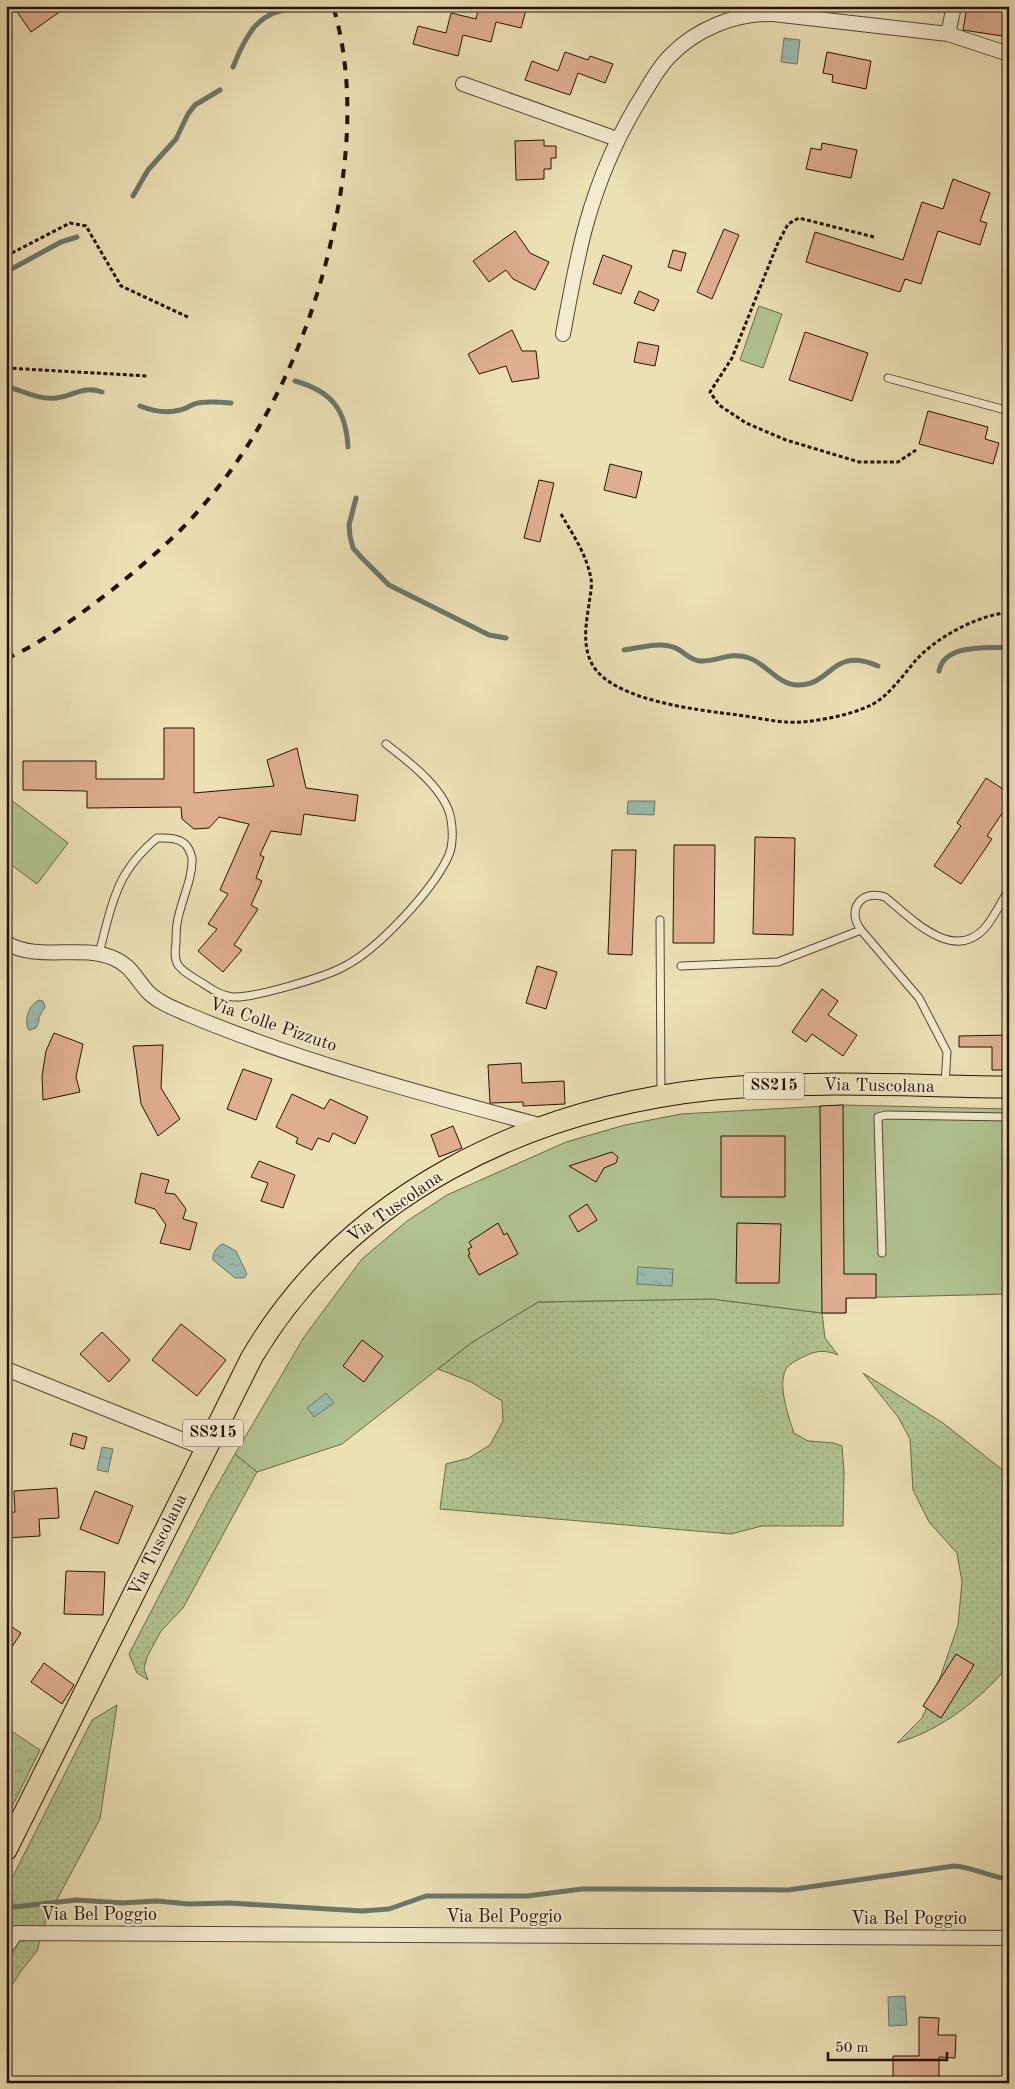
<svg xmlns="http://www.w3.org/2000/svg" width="1015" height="2089" font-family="'Old Standard TT',serif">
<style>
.grass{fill:url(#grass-dots);stroke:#6a6a4c}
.forest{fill:url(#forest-crowns);stroke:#6a6a4c}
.garden{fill:#b1c392;stroke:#6a6a4c}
.water{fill:url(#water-ripples);stroke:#6a786c}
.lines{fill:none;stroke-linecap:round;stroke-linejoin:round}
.stream{stroke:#6a786c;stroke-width:5}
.building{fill:#dfae90;stroke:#241107}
.service-casing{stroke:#564532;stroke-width:9}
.minor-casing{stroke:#564532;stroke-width:16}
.primary-casing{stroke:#241107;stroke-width:23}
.path{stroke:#241107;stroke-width:3;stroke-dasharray:4 2.5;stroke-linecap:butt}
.service{stroke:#f3ebcf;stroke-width:7}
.minor{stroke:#f3ebcf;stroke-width:14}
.primary{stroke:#ece0b5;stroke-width:21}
.rail{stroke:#241107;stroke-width:4;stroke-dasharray:9 9;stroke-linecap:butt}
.labels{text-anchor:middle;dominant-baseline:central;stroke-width:4;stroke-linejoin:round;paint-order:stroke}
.shield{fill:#f3ebcf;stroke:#625243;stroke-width:1}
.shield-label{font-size:16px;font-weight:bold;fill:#241107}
.street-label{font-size:18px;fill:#241107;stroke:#f3ebcf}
</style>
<defs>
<pattern id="grass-dots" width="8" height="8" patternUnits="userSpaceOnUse" patternTransform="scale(1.25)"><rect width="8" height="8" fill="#b1c392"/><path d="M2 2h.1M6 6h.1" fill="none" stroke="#98a67c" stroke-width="1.8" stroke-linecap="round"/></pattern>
<pattern id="forest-crowns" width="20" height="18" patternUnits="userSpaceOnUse" patternTransform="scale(1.25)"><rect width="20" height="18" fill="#b1c392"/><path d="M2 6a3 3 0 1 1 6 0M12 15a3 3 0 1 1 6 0" fill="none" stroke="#98a67c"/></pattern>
<pattern id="water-ripples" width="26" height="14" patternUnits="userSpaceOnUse" patternTransform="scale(1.25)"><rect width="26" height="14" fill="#99bdb0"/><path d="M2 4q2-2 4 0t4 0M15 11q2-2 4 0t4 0" fill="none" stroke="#84a196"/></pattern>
</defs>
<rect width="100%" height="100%" fill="#ece0b5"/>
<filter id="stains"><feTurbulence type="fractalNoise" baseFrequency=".004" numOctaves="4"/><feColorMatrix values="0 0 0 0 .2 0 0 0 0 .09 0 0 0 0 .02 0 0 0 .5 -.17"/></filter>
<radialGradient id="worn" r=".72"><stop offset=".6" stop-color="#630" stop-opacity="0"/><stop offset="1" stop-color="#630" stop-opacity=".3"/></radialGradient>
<path class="grass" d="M712,1299L822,1313L825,1338L838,1355C826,1350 817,1350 805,1356C799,1359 790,1363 786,1369C777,1385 789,1418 794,1433L808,1441L834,1443L842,1446L844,1472L843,1526H762L731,1534L440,1509L446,1464L469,1458L490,1445L503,1421L502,1401L471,1382L438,1369L471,1343L538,1302Z
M863,1373L943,1423L1009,1475V1665C980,1700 941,1730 897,1743L922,1718L940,1678L958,1625L962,1582L957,1553L929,1522L913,1490L910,1439L898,1417Z
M235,1454L257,1472L183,1608L161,1631L147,1657L144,1669L148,1680L137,1673L129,1654L210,1498Z
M117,1705L100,1819L46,1920L37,1951L21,1971L6,1995V1890L92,1720Z"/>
<path class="forest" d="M13,1732L40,1750L6,1819V1736Z"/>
<path class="garden" d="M759,306L782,314L763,368L740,360Z
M6,796L68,843L37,884L6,861Z
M843,1105L1009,1109V1294L846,1298V1313H822L712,1299L538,1302L471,1343L342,1444L257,1472L235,1454L304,1337L362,1259L407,1221L447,1195L566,1142L625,1125L681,1114Z"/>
<path class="water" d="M784,38L800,40L797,64L781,62Z
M628,801H655L654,815L627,814Z
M39,1000L43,1001L45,1007L39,1017V1021L36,1028L29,1030C23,1020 29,1005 39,1000Z
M223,1244L236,1251L247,1274L244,1278H235L213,1260C212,1253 217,1246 223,1244Z
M638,1267L673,1269L672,1286L637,1284Z
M326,1393L334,1403L314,1417L307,1408Z
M102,1447L113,1449L108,1472L97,1470Z
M905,1996L907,2025L889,2026L888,1997Z"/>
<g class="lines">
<path class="stream" d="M233,67C246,34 260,7 300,9
M133,196L148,170L176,139L188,114L195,105L220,90
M6,272L61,242L77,237
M295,381C331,391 346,409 348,447
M6,386C23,391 39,400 56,398C75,396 82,385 102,392
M140,406C153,411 166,414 180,410C186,409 192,404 198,403C210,401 220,402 231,403
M356,498L349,525L350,536L353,548L361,557L389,585L489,635L506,638
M624,650C639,648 658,642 673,647C683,650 689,660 700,661C717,662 730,651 749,658C767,664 778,685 798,685C833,685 831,646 878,666
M939,671C945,643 987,649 1009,647
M14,1907L77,1900L122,1903L157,1901L189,1904L229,1903L362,1911L389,1909L426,1896H527L582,1889H610L788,1890L954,1866C973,1867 989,1877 1009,1879"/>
</g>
<path class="building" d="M13,6H68L31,32Z
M479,6H511L526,10L521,28L496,22L491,42L463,35L458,56L413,44L418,26L446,33L451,13L476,19Z
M967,6H1009V37L963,30Z
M565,52L588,60L590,56L613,64L605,83L578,73L570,95L525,80L532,61L558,71Z
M827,52L871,61L866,89L832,82L833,75L823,73Z
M544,140V146H556V158H551V169H544V179L516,180L515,141Z
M822,143L857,150L851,178L806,169L811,148L821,150Z
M953,179L990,193L980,221L987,223L980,245L938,231L921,284L905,279L900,292L806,262L815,232L903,260L922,202L943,209Z
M724,229L739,235L712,299L697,292Z
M515,231L530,253L549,262L535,290L513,279L506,270L489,282L473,261Z
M673,250L686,253L681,271L668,267Z
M603,255L632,266L621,294L593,284Z
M639,291L659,300L654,311L634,303Z
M512,330L522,351H536L539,378L512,382L506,366L479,374L468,354Z
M805,332L868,353L852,401L789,380Z
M638,342L659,346L655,366L634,362Z
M928,411L988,427L985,439L999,443L993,464L919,444Z
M610,464L642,472L636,498L604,490Z
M539,480L554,483L540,542L524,538Z
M164,728H194V793L274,786L267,760L297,748L306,788L358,795L355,821L304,814L301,835L271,831L260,855L264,857L256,878L262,881L251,905L258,909L234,945L242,950L223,972L198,951L217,929L208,924L228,894L220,890L249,824L219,817L209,828L194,829L182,819L181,807L87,808V791L23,790V761H96V779H164Z
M986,778L1009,793V803L987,836L992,839L961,884L934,866L961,826L957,823Z
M755,837L795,838L793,935L753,934Z
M674,845H715L714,943H673Z
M612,850H636L632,955L608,954Z
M537,966L557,972L546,1009L526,1003Z
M822,989L838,1001L828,1015L857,1035L843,1056L812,1034L806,1042L792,1032Z
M54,1033L83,1044L76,1077L80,1092L43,1100L42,1076L46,1051Z
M1009,1035V1070H992V1047H959V1036Z
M163,1045L161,1088L180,1119L158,1136L141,1104L133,1046Z
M521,1063L522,1083L564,1081L565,1104L523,1106V1102L490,1103L488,1065Z
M243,1069L272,1079L256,1120L227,1109Z
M292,1094L324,1109L330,1099L368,1117L355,1144L333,1133L329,1142L318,1138L312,1150L296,1143L298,1138L276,1127Z
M843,1105L844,1274H876V1298H846V1313H822L820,1106Z
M453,1126L462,1148L439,1157L431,1135Z
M721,1136H785V1197H721Z
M612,1152L618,1157L616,1163L604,1168L596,1182L569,1166Z
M259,1161L295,1175L283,1208L261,1201L268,1183L251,1177Z
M141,1173L169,1180L165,1193L175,1194L186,1209L183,1219L197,1223L190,1250L160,1243L166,1225L155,1209L135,1203Z
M587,1204L597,1220L578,1232L569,1216Z
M498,1223L504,1235L507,1233L518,1254L479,1275L468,1255L470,1254L468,1249L472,1247L469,1242Z
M737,1223L781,1224L779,1283H736Z
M181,1324L226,1360L197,1396L152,1360Z
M102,1332L130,1360L109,1382L80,1354Z
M362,1340L383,1356L364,1382L343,1366Z
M73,1433L87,1437L84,1449L70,1445Z
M57,1488L59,1518L39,1519L40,1536L6,1538V1513L15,1512L14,1491Z
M95,1491L133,1506L118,1544L80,1529Z
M66,1571L105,1572L103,1615L64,1614Z
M6,1623L21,1633L6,1656Z
M956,1654L974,1665L941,1718L923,1706Z
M44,1663L74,1685L62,1704L31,1682Z
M919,2017L939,2018L938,2035H956L955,2058L939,2057V2083H911V2080H893V2056H919Z"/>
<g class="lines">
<defs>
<path id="service" d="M888,378L1009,411
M660,920L661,1094
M861,930C846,910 861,889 885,897C910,917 952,963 984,929C994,918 1001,902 1009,889
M99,954C105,930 113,893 126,873C134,860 145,848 157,838C166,838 177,837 185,844C188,847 191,854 192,858C193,880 180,902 177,924C176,930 176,937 176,943C175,950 174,958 178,965C183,972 191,976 199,981C209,987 220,996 233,997C254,998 326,977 345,966C378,949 432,891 448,857C453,847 453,831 451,820C447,790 408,761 386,744
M681,966L778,962L861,930L919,998L947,1052L945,1084
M882,1253L878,1117L886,1115L1009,1117"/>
<path id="minor" d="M948,34L954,6
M463,84L617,139
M563,334C570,297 576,261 586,225C599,178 619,132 646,90C653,78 660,66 670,56C696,29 735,13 773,14L948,34L1009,54
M6,943C39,962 79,944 113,958C132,966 135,978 148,992C158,1002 173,1008 187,1014C301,1062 423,1094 543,1126
M6,1369L206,1449
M6,1948L16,1933L1009,1938"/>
<path id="primary" d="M6,1850L252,1357C349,1193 529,1108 714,1089C811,1080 912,1086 1009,1087"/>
</defs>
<use href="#service" class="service-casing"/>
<use href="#minor" class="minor-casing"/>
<use href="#primary" class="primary-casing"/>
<path class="path" d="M874,237L799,218L788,224L777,245L732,358L710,392L719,405L746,423L786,440L859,462H898L916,450
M6,256L70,223L86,226L121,286L190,318
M6,368L148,376
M561,514C573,535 587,555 591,579C592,584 591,591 590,597C587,620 581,643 592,664C612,701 699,710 738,715C754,717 770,721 786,722C808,724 852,715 871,705C887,698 905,673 916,660C938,636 977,616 1009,612"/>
<use href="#service" class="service"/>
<use href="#minor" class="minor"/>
<use href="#primary" class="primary"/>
<path class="rail" d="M6,659C45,641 78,616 112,590C139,568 167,545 191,519C269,435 316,325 337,213C350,147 353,72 333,6"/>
</g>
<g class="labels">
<g class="shield">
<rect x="744" y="1072.5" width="60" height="27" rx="4"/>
<rect x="183" y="1419.5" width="60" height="27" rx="4"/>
</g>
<g class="shield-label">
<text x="774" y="1086">SS215</text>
<text x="213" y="1433">SS215</text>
</g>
<g class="street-label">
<text transform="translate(273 1025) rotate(19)">Via Colle Pizzuto</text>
<text transform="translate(879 1086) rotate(1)">Via Tuscolana</text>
<text transform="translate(395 1207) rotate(-35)">Via Tuscolana</text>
<text transform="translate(158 1545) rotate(-64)">Via Tuscolana</text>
<text x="99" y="1915">Via Bel Poggio</text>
<text x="504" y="1917">Via Bel Poggio</text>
<text x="909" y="1919">Via Bel Poggio</text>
</g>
</g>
<rect width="1015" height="2089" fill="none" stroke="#ece0b5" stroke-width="25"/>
<rect x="8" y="8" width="1000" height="2074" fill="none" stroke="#241107" stroke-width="2.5"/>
<rect x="12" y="12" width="990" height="2064" fill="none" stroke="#241107"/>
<path d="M828 2052v8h119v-8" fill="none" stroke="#241107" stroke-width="2.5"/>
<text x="835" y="2052" font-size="15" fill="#241107" stroke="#f3ebcf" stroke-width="4" paint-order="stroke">50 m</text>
<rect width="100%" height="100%" filter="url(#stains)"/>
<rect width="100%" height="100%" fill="url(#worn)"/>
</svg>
